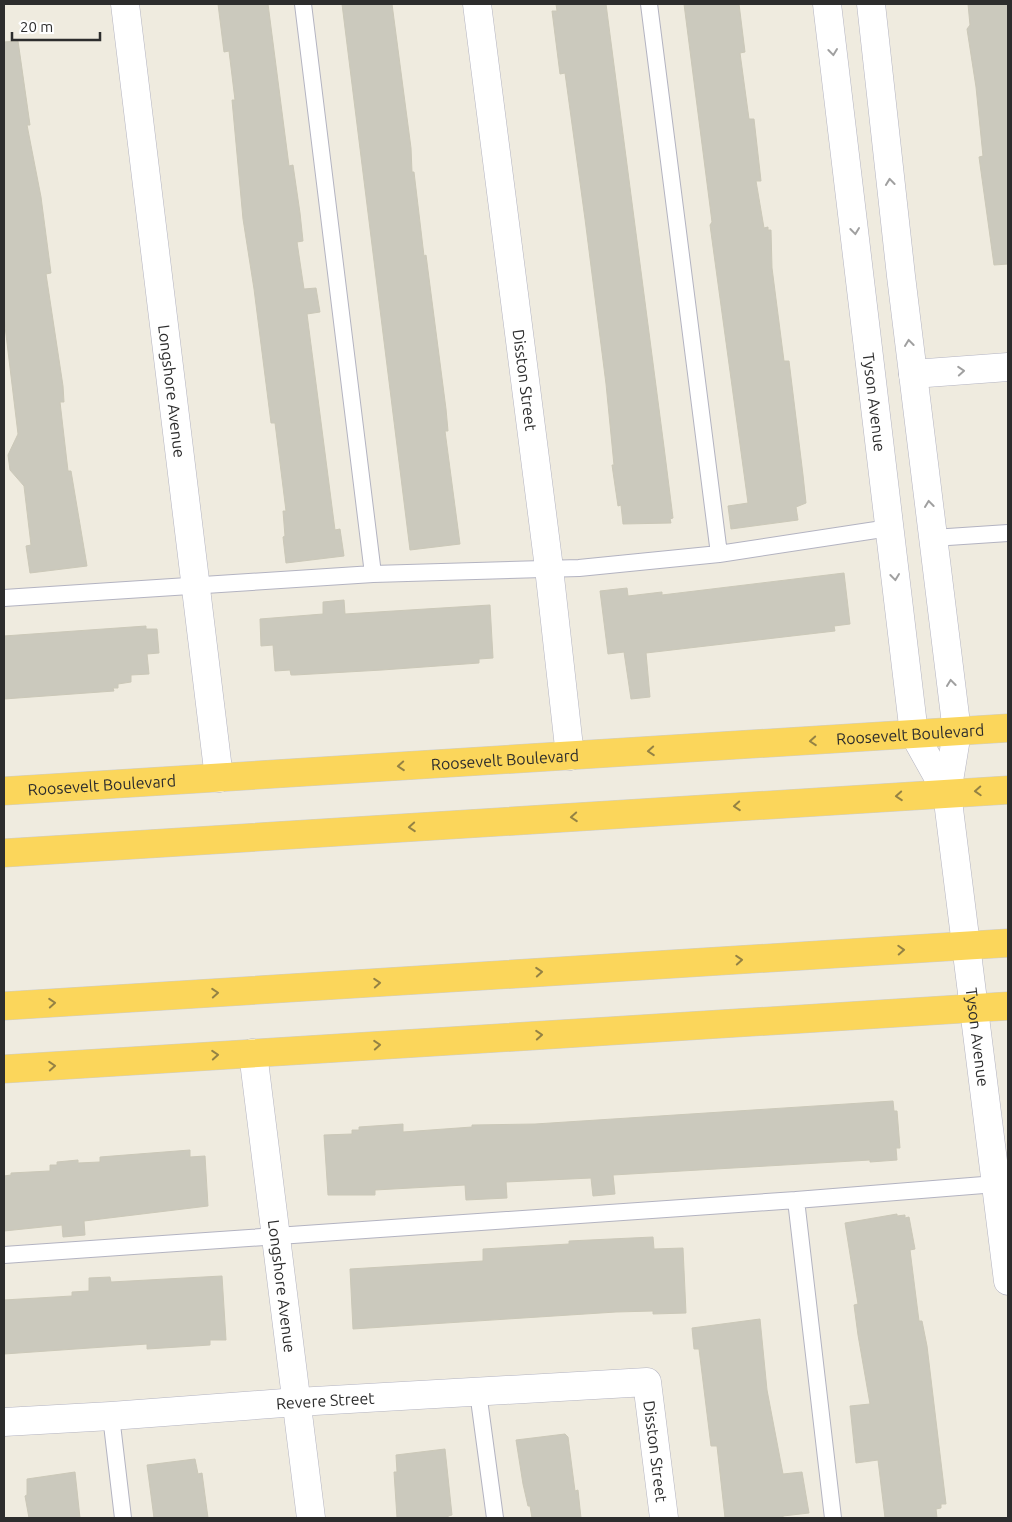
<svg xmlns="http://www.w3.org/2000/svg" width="1012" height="1522" font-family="Ubuntu,sans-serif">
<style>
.building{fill:#cbc9bd;stroke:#cbc8b8}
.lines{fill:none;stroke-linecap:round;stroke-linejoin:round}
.service-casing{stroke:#b3b3c1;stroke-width:18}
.minor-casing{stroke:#b3b3c1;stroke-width:29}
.tertiary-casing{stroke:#b3b3c1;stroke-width:29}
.trunk-casing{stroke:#cdcdcd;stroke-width:29}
.service{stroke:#fff;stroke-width:16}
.minor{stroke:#fff;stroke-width:28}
.tertiary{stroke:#fff;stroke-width:28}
.trunk{stroke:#fbd65b;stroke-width:28}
.oneway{stroke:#a0a0a0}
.oneway2{stroke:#948244}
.labels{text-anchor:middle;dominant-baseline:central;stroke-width:4;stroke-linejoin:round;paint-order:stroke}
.street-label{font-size:16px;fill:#2d2d2d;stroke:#fff}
</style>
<rect width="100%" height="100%" fill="#efebdf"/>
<path class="building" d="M218,4H268L289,166L293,165L300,213L303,241L297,242L304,289L316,288L320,312L307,314L335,530L340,529L344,556L286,563L283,537L285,536L283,511H286L275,423H271L254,289L243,219L232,100H235L229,51L224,52Z
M342,4H392L411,148L412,172H414L424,256L426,255L446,409L448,431H445L460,544L410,550Z
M556,4H606L664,447L673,518L670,519L671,523L623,524L621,505L618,506L612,465H614L606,384L585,219L565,73L560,74L552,11H557Z
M684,4H739L745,52L740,53L749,119H754L761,181H756L764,228L768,227V230H771L772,268L784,361H789L803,475L806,503L796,507L798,520L731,529L728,506L748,503L710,225L712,222Z
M968,4H1008V264L994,265L979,157L983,156L976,87L967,29L970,25Z
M18,41L30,125H27L41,197L51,273L46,274L63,386L64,402H60L68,471H71L87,566L30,573L26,546L31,545L24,486L10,470L8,455L18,434L4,318V42Z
M844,573L850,624L834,626L835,631L646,653L650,697L631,699L624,652L608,654L600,591L627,588L628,596L662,592V595Z
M344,600L345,614L490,605L493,658L479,659V663L382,670L295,675H291L290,670L275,671L273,645L261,646L260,619L323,614V602Z
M146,626V629H157L159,653L147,654L149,674L131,675V682L118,684V688H113L114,691L4,699V636Z
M893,1101L894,1111H897L900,1148H896L897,1160L870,1162V1160L613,1175L615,1194L593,1196L591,1178L506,1182L507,1198L466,1200L465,1185L375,1190V1195H328L324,1135L352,1134V1130H359V1127L403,1124V1132L472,1127V1125L535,1124Z
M190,1150V1157L205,1156L208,1206L84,1221L85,1235L63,1237L62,1225L4,1231V1176L11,1175V1173L50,1171V1165H57V1162L78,1160V1163L100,1162V1157Z
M897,1214V1216L905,1215V1218L909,1217L915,1249L910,1250L919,1321H922L927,1346L946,1504H941V1508L936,1509L937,1518H885L878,1460L856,1463L850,1406L870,1404L858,1335L854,1305L858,1304L845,1223Z
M653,1237L654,1249L683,1248L686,1313L653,1314V1311L616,1312L353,1329L350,1269L483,1261V1249L569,1244V1241Z
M222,1276L226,1340H210V1345L147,1349V1344L4,1354V1300L72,1296V1292L89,1291V1278L110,1277L111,1282Z
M760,1319L767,1390L783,1474L802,1472L809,1513L783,1516V1518H725L717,1446H711L699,1349H694L692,1328Z
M565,1434L568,1437L575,1491L578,1490L581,1518H532L530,1506H528L523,1484L516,1440Z
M445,1449L452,1515L448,1516V1518H397L394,1472H397L396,1455Z
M195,1459L198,1474L202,1473L208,1518H154L147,1465Z
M75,1472L80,1518H29L25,1496L27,1495V1479Z"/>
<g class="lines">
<defs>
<path id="service" d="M303,4L373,574
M649,4L719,554
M933,538L1008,533
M4,598L373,574L579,568L719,554L889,528
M796,1200L833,1518
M4,1255L796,1200L996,1184
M478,1392L495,1518
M111,1416L123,1518"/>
<g id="minor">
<path id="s1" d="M125,4L219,778"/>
<path id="s2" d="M477,4L549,568L570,756"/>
<path d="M913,374L1008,367"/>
<path id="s3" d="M253,1053L311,1518"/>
<path id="s4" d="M4,1422L111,1416L297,1402L647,1382L664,1518"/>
</g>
<g id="tertiary">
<path id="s5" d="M827,4L914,734L947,793"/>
<path id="s6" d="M871,4L901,276L957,732L947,793L1008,1281"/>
</g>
<g id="trunk">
<path id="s7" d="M4,791L1008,728"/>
<path d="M4,853L1008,790"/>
<path d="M4,1006L1008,943"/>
<path d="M4,1069L1008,1006"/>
</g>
</defs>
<use href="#service" class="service-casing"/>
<use href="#minor" class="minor-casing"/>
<use href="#tertiary" class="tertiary-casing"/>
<use href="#trunk" class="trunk-casing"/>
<use href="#service" class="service"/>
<use href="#minor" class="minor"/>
<use href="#tertiary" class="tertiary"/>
<use href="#trunk" class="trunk"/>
</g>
<defs><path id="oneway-chevron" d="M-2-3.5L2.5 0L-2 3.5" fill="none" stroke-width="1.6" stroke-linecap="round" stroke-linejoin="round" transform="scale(1.25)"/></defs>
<g class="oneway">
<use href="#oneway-chevron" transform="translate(833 52) rotate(83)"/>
<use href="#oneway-chevron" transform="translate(890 182) rotate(-96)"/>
<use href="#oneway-chevron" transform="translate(855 231) rotate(83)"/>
<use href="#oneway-chevron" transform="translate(909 343) rotate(-97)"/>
<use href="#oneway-chevron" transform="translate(961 371) rotate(-4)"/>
<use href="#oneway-chevron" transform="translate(929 504) rotate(-97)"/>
<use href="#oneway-chevron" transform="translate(895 577) rotate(83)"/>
<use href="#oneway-chevron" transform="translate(951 683) rotate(-97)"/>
</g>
<g class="oneway2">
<use href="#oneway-chevron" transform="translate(813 741) rotate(176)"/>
<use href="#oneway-chevron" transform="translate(651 751) rotate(176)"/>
<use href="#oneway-chevron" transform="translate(401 766) rotate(176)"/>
<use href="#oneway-chevron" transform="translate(978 791) rotate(177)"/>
<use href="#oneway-chevron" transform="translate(899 796) rotate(176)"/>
<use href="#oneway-chevron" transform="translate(737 806) rotate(176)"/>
<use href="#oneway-chevron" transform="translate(574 817) rotate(176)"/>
<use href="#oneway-chevron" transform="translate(412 827) rotate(176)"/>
<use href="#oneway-chevron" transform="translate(901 950) rotate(-3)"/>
<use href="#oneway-chevron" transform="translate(739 960) rotate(-4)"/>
<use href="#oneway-chevron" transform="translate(539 972) rotate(-4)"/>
<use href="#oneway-chevron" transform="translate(377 983) rotate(-4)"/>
<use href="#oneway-chevron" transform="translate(215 993) rotate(-4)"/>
<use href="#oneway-chevron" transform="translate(52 1003) rotate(-4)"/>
<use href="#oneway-chevron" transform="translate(539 1035) rotate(-4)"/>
<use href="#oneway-chevron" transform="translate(377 1045) rotate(-4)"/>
<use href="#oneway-chevron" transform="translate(215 1055) rotate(-4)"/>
<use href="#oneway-chevron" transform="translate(52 1066) rotate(-4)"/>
</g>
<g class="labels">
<g class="street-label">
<text stroke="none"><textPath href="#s2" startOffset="379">Disston Street</textPath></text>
<text stroke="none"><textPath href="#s1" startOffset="390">Longshore Avenue</textPath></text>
<text stroke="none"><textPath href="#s5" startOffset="401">Tyson Avenue</textPath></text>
<text stroke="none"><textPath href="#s7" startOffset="908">Roosevelt Boulevard</textPath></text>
<text stroke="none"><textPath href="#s7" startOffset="502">Roosevelt Boulevard</textPath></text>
<text stroke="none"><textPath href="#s7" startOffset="98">Roosevelt Boulevard</textPath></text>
<text stroke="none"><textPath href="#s6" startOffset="1041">Tyson Avenue</textPath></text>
<text stroke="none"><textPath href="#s3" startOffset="235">Longshore Avenue</textPath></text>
<text stroke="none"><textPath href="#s4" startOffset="322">Revere Street</textPath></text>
<text stroke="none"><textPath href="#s4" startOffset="714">Disston Street</textPath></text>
</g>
</g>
<rect width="1012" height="1522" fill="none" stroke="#2d2d2d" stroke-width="10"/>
<path d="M12 32v8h88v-8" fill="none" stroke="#2d2d2d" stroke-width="2.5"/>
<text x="20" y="32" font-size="15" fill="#2d2d2d" stroke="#ffffff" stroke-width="4" paint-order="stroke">20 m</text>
</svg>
